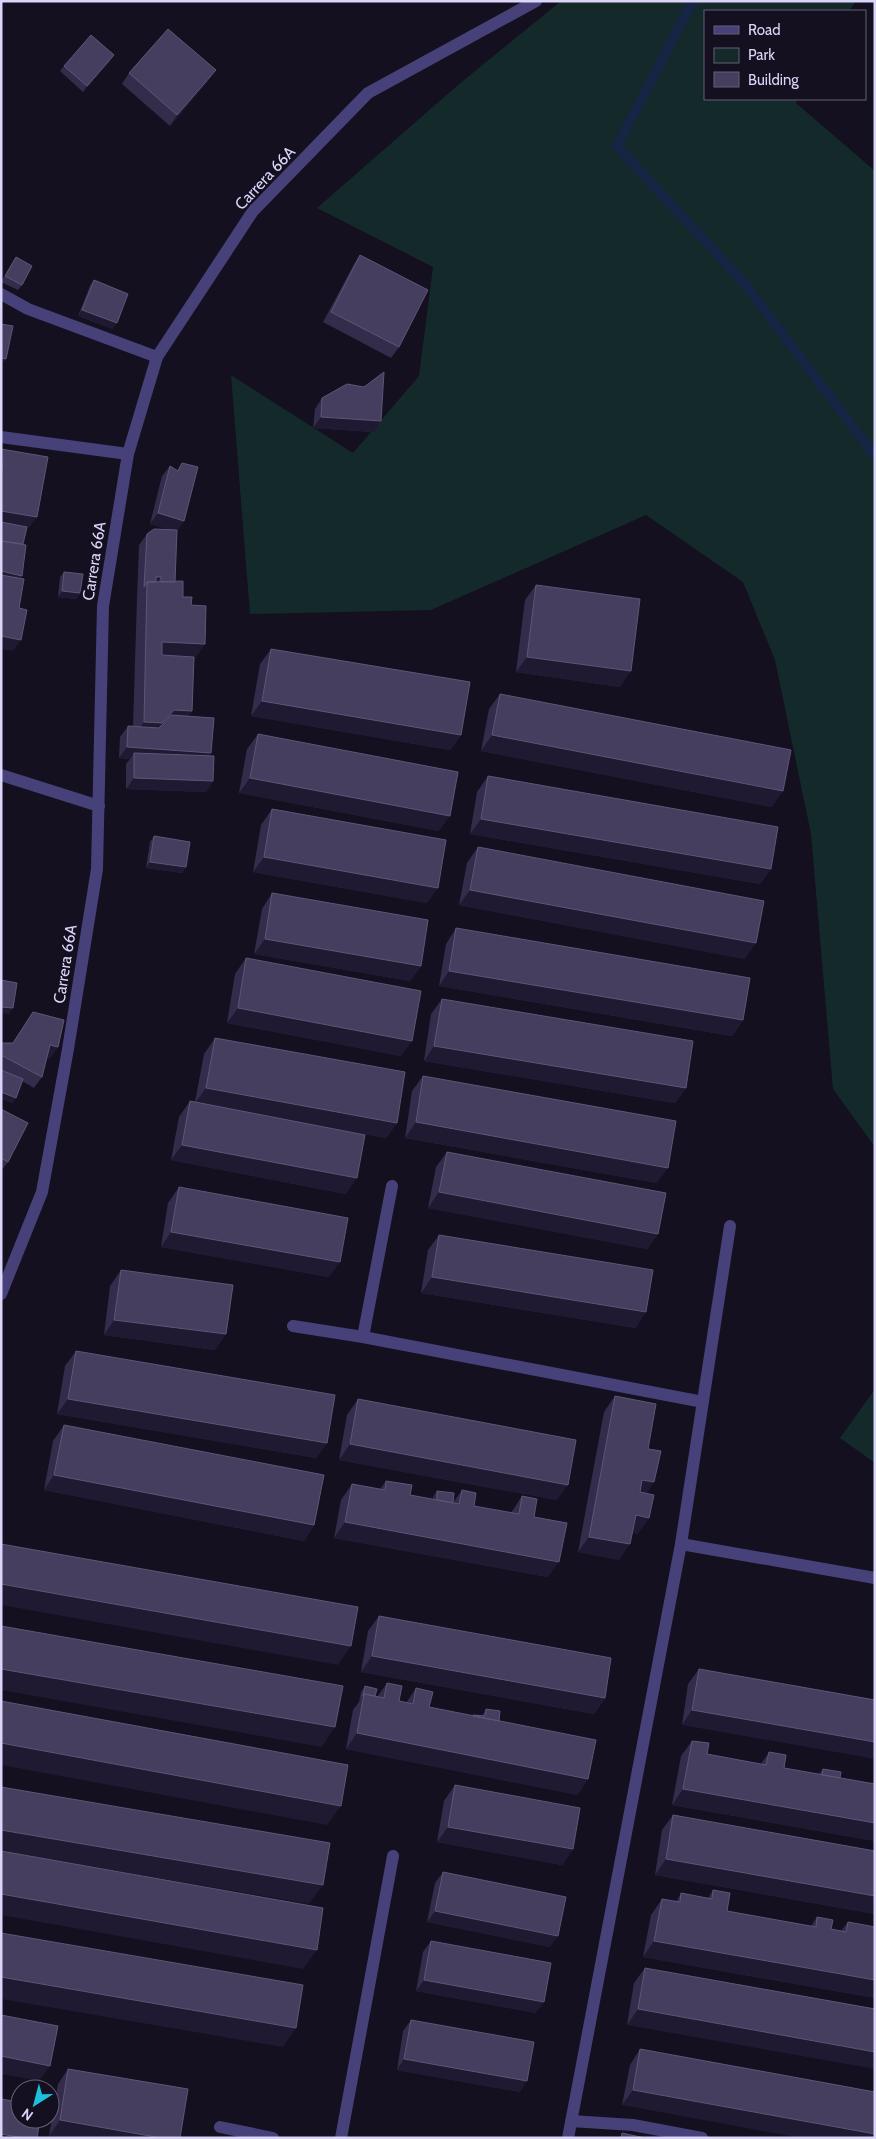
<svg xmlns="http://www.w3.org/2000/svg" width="876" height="2139" font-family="Cabin,sans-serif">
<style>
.green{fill:#142929}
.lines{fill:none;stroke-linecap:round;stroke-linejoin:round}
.stream{stroke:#162544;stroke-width:10}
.service{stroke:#464179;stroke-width:12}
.minor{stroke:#464179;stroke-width:12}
.tertiary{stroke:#464179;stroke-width:12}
.wall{fill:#342c4b}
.shaded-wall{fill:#1f1932}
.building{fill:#463e5e;stroke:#5d5676}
.labels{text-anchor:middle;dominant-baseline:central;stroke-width:5;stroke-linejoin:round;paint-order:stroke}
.street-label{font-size:16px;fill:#dbd5f9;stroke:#141020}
</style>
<rect width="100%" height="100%" fill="#141020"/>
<path class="green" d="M561,1H856L849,11H705V99H797L796,103L875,171V1147L833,1089L811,834L775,660L743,582L646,515L431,610L250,614L231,375L353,453L419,376L433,267L317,208L458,85Z
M875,1389V1463L840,1438Z"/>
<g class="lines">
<path class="stream" d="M693,1L617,146L744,283L875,456"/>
<path class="service" d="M681,1544L875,1578"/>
<path class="minor" d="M1,294L28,309L157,357
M1,437L128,454
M1,775L99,806
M392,1186L363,1337L703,1402
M293,1326L363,1337
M571,2121L633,2125L702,2138
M220,2127L273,2138
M341,2138L393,1856
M568,2138L681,1544L730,1226"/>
<path class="tertiary" d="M1,1294L42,1192L68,1049L97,869L103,606L128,454L157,357L253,211L368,93L536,1"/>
</g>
<path class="wall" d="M110,61L83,92L60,71L64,66Z
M129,73L208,81L170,126L122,84Z
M360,255L399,347L391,358L323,322L353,266Z
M16,257L22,285L18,290L1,282Z
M94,280L113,329L78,316L90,286Z
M322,398L381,421L374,432L313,428L315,409Z
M182,463L177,531L175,582L183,597L191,605L205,644L194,659L192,711L188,716L209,756L213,781L206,792L126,789V764L130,759L119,758L120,737L128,726H133L137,598L139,545L147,534L171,530L150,524L162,476L170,466L177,471Z
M64,572L80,593L76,599L58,597L60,577Z
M536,585L620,687L516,672L525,600Z
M271,649L461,735L450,750L251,716L260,664Z
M500,694L772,807L481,751L489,709Z
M258,734L439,831L239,793L247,749Z
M488,776L771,869L760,884L470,834L477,792Z
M272,809L427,903L253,872L261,825Z
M154,836L186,867L182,873L146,868L150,842Z
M478,847L745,959L459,905L467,863Z
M272,893L421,966L410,981L254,954L262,909Z
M456,928L743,1020L732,1036L439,986L446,944Z
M246,958L401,1056L227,1023L235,974Z
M442,999L686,1088L675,1103L424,1061L431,1014Z
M33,1012L58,1047L50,1058L47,1057L42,1077L34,1088L22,1081L16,1098L12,1103L1,1099V1043H13Z
M215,1038L397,1123L386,1138L308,1124L346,1194L171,1160L179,1117L190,1101L195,1102L204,1054Z
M423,1076L657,1183L405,1138L412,1091Z
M1,1109L8,1162L1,1171Z
M447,1152L658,1234L647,1249L428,1208L436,1167Z
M179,1187L329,1277L161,1247L168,1203Z
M439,1235L636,1328L421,1293L428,1250Z
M121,1270L226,1334L215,1350L104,1335L110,1286Z
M76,1351L327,1443L316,1458L57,1414L65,1366Z
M615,1396L648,1449L647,1493L638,1534L633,1532L619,1560L578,1552L604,1412Z
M358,1399L557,1500L339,1460L347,1415Z
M64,1425L314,1525L304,1541L44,1490L53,1441Z
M386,1481L410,1495L433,1499V1497L437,1491L453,1503L462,1490L474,1506L511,1513L522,1496L534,1517L548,1577L334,1538L341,1500L352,1484L380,1489Z
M379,1616L605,1698L594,1714L361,1672L368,1631Z
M699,1669L875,1700L682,1725L688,1684Z
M387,1683L399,1701L406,1703L416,1688L429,1707L473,1716H482L486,1709L578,1795L346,1749L353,1710L359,1702L361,1692L365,1686L375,1696L377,1697Z
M692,1741L707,1754L761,1764L769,1752L784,1768L819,1774L823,1769L840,1778L875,1784V1841L672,1805L681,1756Z
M455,1785L573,1849L562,1865L437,1842L444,1801Z
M673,1815L875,1851V1914L655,1875L662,1830Z
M443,1872L550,1947L427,1922L435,1883Z
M713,1890L727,1911L811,1926L817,1917L831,1929L841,1931L848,1922L875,1927V1998L643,1957L651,1915L662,1899L676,1902L681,1893L708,1898Z
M431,1941L536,2013L416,1991L423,1952Z
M645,1968L875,2009L627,2025L634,1983Z
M411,2020L520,2092L397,2070L403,2031Z
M640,2049L875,2092L622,2105L630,2065Z
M68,2069L188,2089L49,2136L58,2084Z"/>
<path class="shaded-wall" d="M114,55L110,61L83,92L87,86Z
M216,70L208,81L170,126L177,115Z
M82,310L117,323L113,329L78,316Z
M1,358L6,359L1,366Z
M321,417L381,421L374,432L313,428Z
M1,511L37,517L29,528L1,523Z
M158,513L184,521L177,532L150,524Z
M1,571L22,576L14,587L1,584Z
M156,577H161L154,587Z
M62,591L80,593L76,599L58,597Z
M1,636L21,640L13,651L1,649Z
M162,642L205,644L194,660L151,658Z
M527,657L631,671L620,687L516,672Z
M262,701L461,735L450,750L251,716Z
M174,710L192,711L181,727L133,737L144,722Z
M492,735L783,791L772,807L481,751Z
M127,747L211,753L204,763L134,753L130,759L119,758Z
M134,778L213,781L206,792L126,789Z
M250,778L450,816L439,831L239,793Z
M481,819L771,869L760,884L470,834Z
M264,857L438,888L427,903L253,872Z
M150,862L186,867L182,873L146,868Z
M470,890L756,943L745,959L459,905Z
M265,939L421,966L410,981L254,954Z
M449,971L743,1020L732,1036L439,986Z
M1,1007L13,1008L9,1014L1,1013Z
M238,1008L412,1041L401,1056L227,1023Z
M50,1045L58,1047L50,1058L42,1056Z
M434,1046L686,1088L675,1103L424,1061Z
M206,1088L397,1123L386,1138L195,1103Z
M1,1092L16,1098L12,1103L1,1099Z
M416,1122L668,1168L657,1183L405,1138Z
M182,1145L357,1178L346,1194L171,1160Z
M439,1192L658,1234L647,1249L428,1208Z
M171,1232L340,1262L329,1277L161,1247Z
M432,1277L646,1312L636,1328L421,1293Z
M114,1320L226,1334L215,1350L104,1335Z
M68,1399L327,1443L316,1458L57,1414Z
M350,1444L568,1485L557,1500L339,1460Z
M54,1475L314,1525L304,1541L44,1490Z
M642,1480L654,1482L644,1498L631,1495Z
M636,1515L649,1518L638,1534L625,1531Z
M345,1522L559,1562L548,1577L334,1538Z
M589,1537L630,1544L619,1560L578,1552Z
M1,1584L351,1646L338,1665L1,1605Z
M372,1656L605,1698L594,1714L361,1672Z
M1,1669L335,1727L322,1747L1,1690Z
M692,1710L875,1742V1759L682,1725Z
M357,1733L588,1779L578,1795L346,1749Z
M1,1743L341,1806L327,1825L1,1765Z
M683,1789L875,1823V1841L672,1805Z
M448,1827L573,1849L562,1865L437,1842Z
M1,1830L323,1885L309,1904L1,1851Z
M666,1859L875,1896V1914L655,1875Z
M1,1894L317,1950L303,1969L1,1915Z
M435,1911L558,1936L550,1947L427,1922Z
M654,1941L875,1980V1998L643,1957Z
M1,1977L296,2028L283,2047L1,1999Z
M424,1980L544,2002L536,2013L416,1991Z
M638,2009L875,2052V2069L627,2025Z
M1,2056L50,2066L39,2081L1,2074Z
M404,2059L527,2081L520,2092L397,2070Z
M633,2090L875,2134V2138H801L622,2105Z
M60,2120L161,2138H61L49,2136Z
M1,2134L24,2138H1Z"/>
<path class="building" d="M168,29L216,70L177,115L129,73Z
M91,35L114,55L87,86L64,66Z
M360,255L428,290L399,347L331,312Z
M16,257L32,266L22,285L5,276Z
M94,280L128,294L117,323L82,310Z
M1,324L13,326L6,359L1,358Z
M384,372L381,421L321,417L322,398L347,384L364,387Z
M1,449L48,457L37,517L1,511V470L3,463L1,462Z
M182,463L198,467L184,521L158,513L170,466L178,471Z
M1,522L27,527L23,544L1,541Z
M154,529L177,530L175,582H161V577H156V582H147L144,587L147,534Z
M1,541L26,545L22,576L1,571Z
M64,572L83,574L80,593L62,591Z
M1,575L24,579L19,608L27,610L21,640L1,636Z
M183,581V597H192L191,605L206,606L205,644L162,642V655L194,657L192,711L174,710L162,723L144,722L147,582Z
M536,585L640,599L631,671L527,657Z
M271,649L470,682L461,735L262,701Z
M500,694L791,750L783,791L492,735Z
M171,715L214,718L211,753L127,747L128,726L159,728Z
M258,734L458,772L450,816L250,778Z
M134,753L214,756L213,781L134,778Z
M488,776L778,827L771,869L481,819Z
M272,809L446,840L438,888L264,857Z
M154,836L190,842L186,867L150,862Z
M478,847L764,901L756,943L470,890Z
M272,893L428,920L421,966L265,939Z
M456,928L750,978L743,1020L449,971Z
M246,958L421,991L412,1041L238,1008Z
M1,980L17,983L13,1008L1,1007Z
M442,999L693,1041L686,1088L434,1046Z
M33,1012L64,1020L58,1047L50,1045L42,1077L1,1055V1043H13Z
M215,1038L405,1072L397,1123L206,1088Z
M1,1070L23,1079L16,1098L1,1092Z
M423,1076L676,1121L668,1168L416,1122Z
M190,1101L365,1135L357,1178L182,1145Z
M1,1109L28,1123L8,1162L1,1158Z
M447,1152L666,1193L658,1234L439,1192Z
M179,1187L348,1218L340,1262L171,1232Z
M439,1235L653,1270L646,1312L432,1277Z
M121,1270L233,1285L226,1334L114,1320Z
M76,1351L335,1395L327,1443L68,1399Z
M615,1396L656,1404L648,1449L661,1451L654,1482L642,1480L640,1492L654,1495L649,1518L636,1515L630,1544L589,1537Z
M358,1399L576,1440L568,1485L350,1444Z
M64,1425L324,1475L314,1525L54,1475Z
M386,1481L412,1485L410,1495L459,1504L462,1490L476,1493L474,1506L519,1514L522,1496L537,1499L534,1517L567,1523L559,1562L345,1522L352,1484L385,1490Z
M437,1491L454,1493L453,1503L437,1500Z
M1,1544L358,1607L351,1646L1,1584Z
M379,1616L611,1658L605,1698L372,1656Z
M1,1626L343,1686L335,1727L1,1669Z
M699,1669L875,1700V1742L692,1710Z
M387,1683L402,1686L399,1701L413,1704L416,1688L433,1692L429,1707L596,1740L588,1779L357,1733L364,1694L384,1698Z
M365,1686L377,1689L375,1696L364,1694L363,1696Z
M1,1701L348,1765L341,1806L1,1743Z
M486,1709L500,1711L499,1721L473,1716V1715L485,1716Z
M692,1741L709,1743L707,1754L766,1765L769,1752L786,1755L784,1768L875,1784V1823L683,1789Z
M823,1769L841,1772L840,1778L822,1775Z
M455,1785L580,1808L573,1849L448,1827Z
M1,1787L330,1843L323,1885L1,1830Z
M673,1815L875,1851V1896L666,1859Z
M1,1851L323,1908L317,1950L1,1894Z
M443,1872L566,1897L558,1936L435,1911Z
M713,1890L730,1893L727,1911L816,1927L817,1917L833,1920L831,1929L846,1932L848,1922L875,1927V1980L654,1941L662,1899L680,1902L681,1893L712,1899Z
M1,1933L303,1985L296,2028L1,1977Z
M431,1941L551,1963L544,2002L424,1980Z
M645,1968L875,2009V2052L638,2009Z
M1,2015L58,2026L50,2066L1,2056Z
M411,2020L534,2042L527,2081L404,2059Z
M640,2049L875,2092V2134L633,2090Z
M68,2069L188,2089L180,2138H161L60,2120Z
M1,2099L20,2102V2119H40L37,2138H24L1,2134Z
M622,2133L645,2138H621Z"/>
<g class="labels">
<g class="street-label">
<text transform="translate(265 178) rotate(-47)">Carrera 66A</text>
<text transform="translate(94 561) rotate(-81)">Carrera 66A</text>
<text transform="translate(65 964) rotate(-81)">Carrera 66A</text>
</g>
</g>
<rect width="876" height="2139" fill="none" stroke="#dbd5f9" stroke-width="5"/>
<rect x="704" y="10" width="162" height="90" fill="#141020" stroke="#645f77"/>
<rect x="714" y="26" width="25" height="8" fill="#464179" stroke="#645f77"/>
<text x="748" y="35" font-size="15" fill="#dbd5f9">Road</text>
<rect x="714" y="48" width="25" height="15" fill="#142929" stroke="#645f77"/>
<text x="748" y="60" font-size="15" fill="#dbd5f9">Park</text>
<rect x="714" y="72" width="25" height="15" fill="#463e5e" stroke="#645f77"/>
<text x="748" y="85" font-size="15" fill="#dbd5f9">Building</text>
<g transform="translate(35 2104) rotate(216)"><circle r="24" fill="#141020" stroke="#645f77"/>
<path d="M0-4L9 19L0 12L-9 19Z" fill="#1ebedd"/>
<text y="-8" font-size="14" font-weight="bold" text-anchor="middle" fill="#dbd5f9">N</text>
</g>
</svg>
